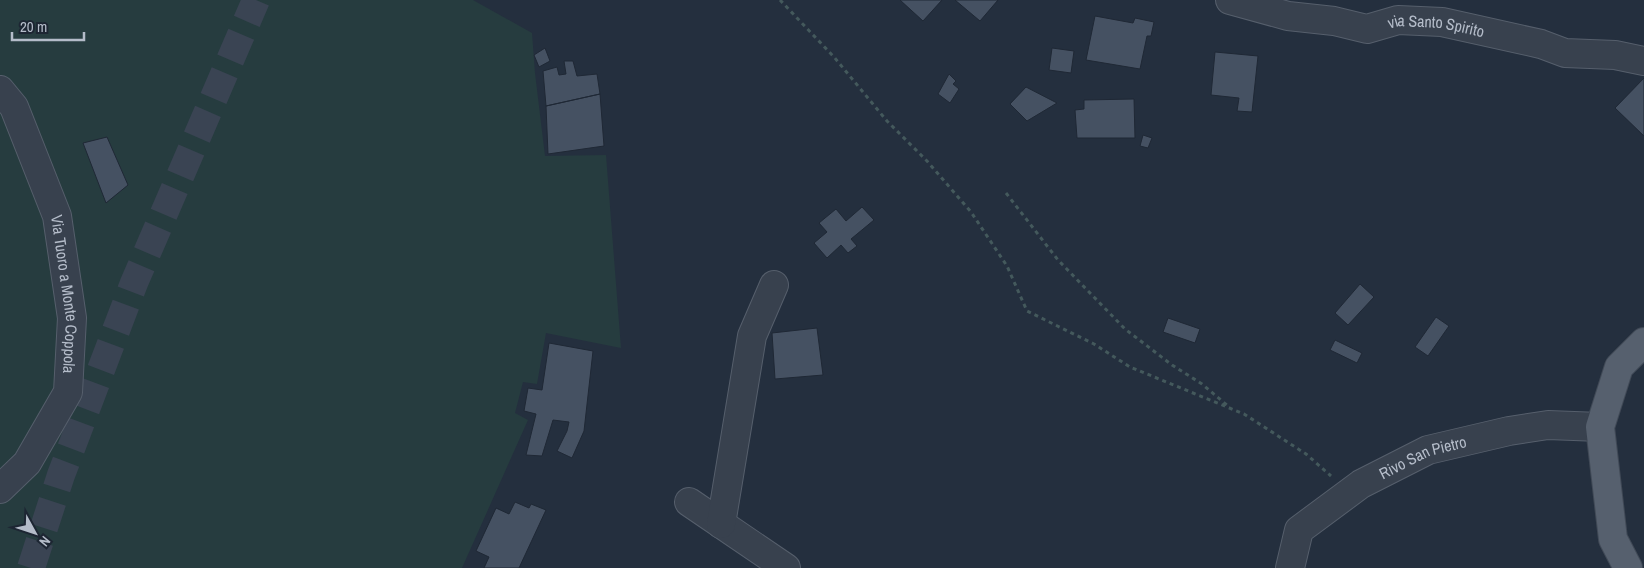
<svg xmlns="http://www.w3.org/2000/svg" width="1644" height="568" font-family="'Archivo Narrow',sans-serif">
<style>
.green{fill:#263c3f}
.building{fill:#455162;stroke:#1f2835}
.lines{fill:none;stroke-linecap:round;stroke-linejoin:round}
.highway-tunnel{stroke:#3a4453;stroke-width:28;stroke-dasharray:28 14;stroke-linecap:butt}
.minor-casing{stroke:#565f6c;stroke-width:30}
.major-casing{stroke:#414a57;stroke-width:30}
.path{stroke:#44595c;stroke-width:3;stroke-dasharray:4 4;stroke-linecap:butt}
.minor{stroke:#38414e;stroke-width:28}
.major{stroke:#56606e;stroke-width:28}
.labels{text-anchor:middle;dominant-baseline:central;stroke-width:4;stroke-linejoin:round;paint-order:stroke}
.street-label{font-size:16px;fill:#b4bcc9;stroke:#1d2633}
</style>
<rect width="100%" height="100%" fill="#242f3e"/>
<path class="green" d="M0,0H473L532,33L535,73L545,156L606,155L621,348L546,333L537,384L523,382L515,413L528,420L462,568H0Z"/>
<path class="building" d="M900,0H942L923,21Z
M955,0H998L980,21Z
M1095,16L1133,23L1135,18L1154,22L1151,36H1147L1140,69L1086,60Z
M545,48L550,61L539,67L534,55Z
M1052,48L1074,51L1071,73L1049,70Z
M1215,52L1258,56L1252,112L1237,111L1239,98L1211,95Z
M564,61H573L577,76L597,74L600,94L546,106L543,71L557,67L559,75L566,74Z
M949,74L956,81L953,84L959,89L950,103L938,94Z
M1644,78V136L1615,108Z
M1026,87L1057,103L1027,121L1010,104Z
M600,94L604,146L548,154L546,106Z
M1134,99L1135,138H1077L1075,110L1084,109V100Z
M1143,135L1152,138L1148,148L1140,146Z
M107,137L128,185L106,203L83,143Z
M862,207L874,220L851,239L857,246L848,253L841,245L827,258L814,243L827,232L819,223L836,209L846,221Z
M1360,284L1374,297L1348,325L1335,313Z
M1436,317L1449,326L1428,356L1415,347Z
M1168,318L1200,329L1195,343L1163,332Z
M817,328L823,375L775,379L772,333Z
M1335,340L1362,353L1357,363L1330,350Z
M549,343L593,351L584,431L572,458L557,451L567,431L569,422L553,420L542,456L526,455L536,414L524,411L528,388L542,390Z
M515,502L529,508L531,504L546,510L519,568H484L489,557L476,551L496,508L509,514Z"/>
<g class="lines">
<path class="highway-tunnel" d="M31,568L61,475L134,283L256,0"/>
<defs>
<g id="minor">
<path id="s1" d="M1230,0L1288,16L1334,21L1367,29L1398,20L1442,22L1541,44L1565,53L1615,55L1644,61"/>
<path id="s2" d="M0,90L14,107L57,216L72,318L68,392L27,463L0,489"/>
<path d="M689,502L786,568"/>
<path d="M721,524L752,336L774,285"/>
<path id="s3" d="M1290,568L1299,530L1361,484L1428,450L1509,431L1548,425L1600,427"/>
</g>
<path id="major" d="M1628,568L1613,539L1600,427L1619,367L1644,342"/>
</defs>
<use href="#minor" class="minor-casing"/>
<use href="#major" class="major-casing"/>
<path class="path" d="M780,0L834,57L887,121L927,161L971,212L1007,266L1027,311L1094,344L1130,367L1244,414L1306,454L1331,476
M1006,193L1058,260L1125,329L1172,365L1202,384L1228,406"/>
<use href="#minor" class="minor"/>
<use href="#major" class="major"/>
</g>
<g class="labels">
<g class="street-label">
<text stroke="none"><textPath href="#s1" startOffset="211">via Santo Spirito</textPath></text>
<text stroke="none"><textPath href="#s2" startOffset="218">Via Tuoro a Monte Coppola</textPath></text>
<text stroke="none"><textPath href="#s3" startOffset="184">Rivo San Pietro</textPath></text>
</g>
</g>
<g transform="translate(35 533) rotate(130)" stroke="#1d2633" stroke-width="4" paint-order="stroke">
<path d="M0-4L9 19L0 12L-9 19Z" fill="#b4bcc9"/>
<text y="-8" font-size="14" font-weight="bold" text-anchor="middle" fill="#b4bcc9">N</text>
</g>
<path d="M12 32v8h72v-8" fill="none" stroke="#b4bcc9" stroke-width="2.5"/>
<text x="20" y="32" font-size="15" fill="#b4bcc9" stroke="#1d2633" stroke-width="4" paint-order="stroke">20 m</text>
</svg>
